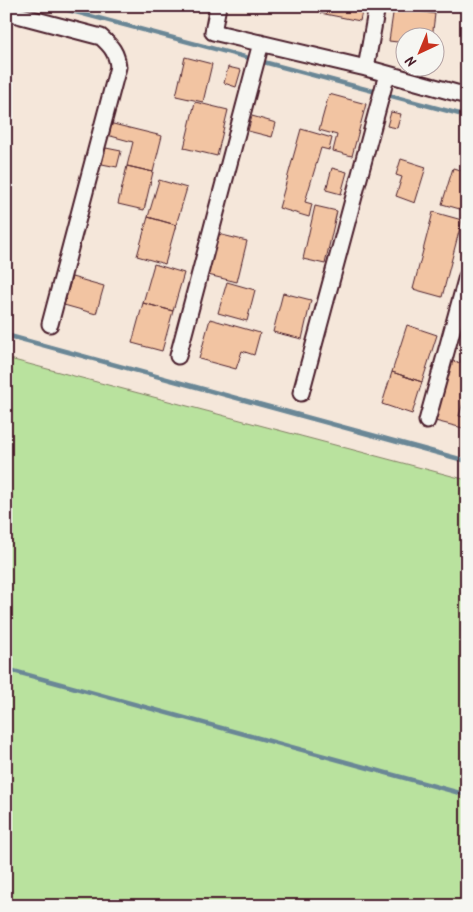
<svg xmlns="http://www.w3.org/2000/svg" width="473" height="912" font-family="Kalam,sans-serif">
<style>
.grass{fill:#b9e29e;stroke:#828064}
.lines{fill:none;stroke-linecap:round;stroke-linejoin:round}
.stream{stroke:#6a8796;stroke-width:4.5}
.building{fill:#f2c4a2;stroke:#4a1f2b}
.minor-casing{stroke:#4a1f2b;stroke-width:19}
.minor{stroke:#f6f6f2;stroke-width:15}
</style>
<rect width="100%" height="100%" fill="#f5e7da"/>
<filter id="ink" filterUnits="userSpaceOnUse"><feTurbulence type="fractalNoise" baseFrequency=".02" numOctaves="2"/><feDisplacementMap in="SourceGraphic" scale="10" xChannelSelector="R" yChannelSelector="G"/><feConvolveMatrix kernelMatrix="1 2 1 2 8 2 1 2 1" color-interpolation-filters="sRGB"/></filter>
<g filter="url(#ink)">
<path class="grass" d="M6,358L467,480V906H6Z"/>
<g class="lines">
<path class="stream" d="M53,6L467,116
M6,335L467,461
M6,669L467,795"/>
</g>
<path class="building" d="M321,6H363L360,21L320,13Z
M394,7L435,14L432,38H406V43L389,41Z
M185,57L212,64L203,102L176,96Z
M228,67L241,70L236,87L224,83Z
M329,94L366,104L352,156L333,151L337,135L319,130Z
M195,102L228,110L217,156L184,148Z
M391,112L401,114L397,128L387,126Z
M252,116L276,123L272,137L248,131Z
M109,123L162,136L153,172L127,166L133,142L107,135Z
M301,129L332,138L329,150L321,148L305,202L312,204L309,217L279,208Z
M106,148L121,151L117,167L102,164Z
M401,159L426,167L415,203L396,196L402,177L396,175Z
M127,166L153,172L144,210L118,204Z
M332,168L347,172L341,194L326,190Z
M453,168L467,172V211L442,204Z
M159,180L187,188L176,225L148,217Z
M315,206L337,211L325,264L303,259Z
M433,212L462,220L442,297L413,289Z
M148,217L176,225L165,264L137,256Z
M218,234L247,241L237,282L208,275Z
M154,264L184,273L173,311L143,303Z
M72,277L104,286L96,314L64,305Z
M227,282L255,290L247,321L218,313Z
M283,293L311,300L302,339L273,332Z
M143,303L173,311L162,351L132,343Z
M210,319L260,333L254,355L242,351L236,369L199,359Z
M407,325L437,335L422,382L392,372Z
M464,347H467V389L459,416L467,418V429L435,421L450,360L460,363Z
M392,372L422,382L412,414L382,404Z"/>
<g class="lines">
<defs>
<path id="minor" d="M218,6L213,32L366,68L467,96
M6,12L101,37C111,46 117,53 118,67L50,324
M366,68L377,6
M178,356L261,43
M301,393L387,74
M427,421L467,276"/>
</defs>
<use href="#minor" class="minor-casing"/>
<use href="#minor" class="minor"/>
</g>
</g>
<rect width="473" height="912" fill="none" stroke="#f6f6f2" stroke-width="25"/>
<rect x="12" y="12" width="448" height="887" fill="none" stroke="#4a1f2b" stroke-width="2" filter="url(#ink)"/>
<g transform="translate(420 52) rotate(224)"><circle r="24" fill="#f6f6f2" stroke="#b1a0a2"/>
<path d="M0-4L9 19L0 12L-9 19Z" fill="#c8321e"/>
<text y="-8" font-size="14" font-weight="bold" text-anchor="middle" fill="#4a1f2b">N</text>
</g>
</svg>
